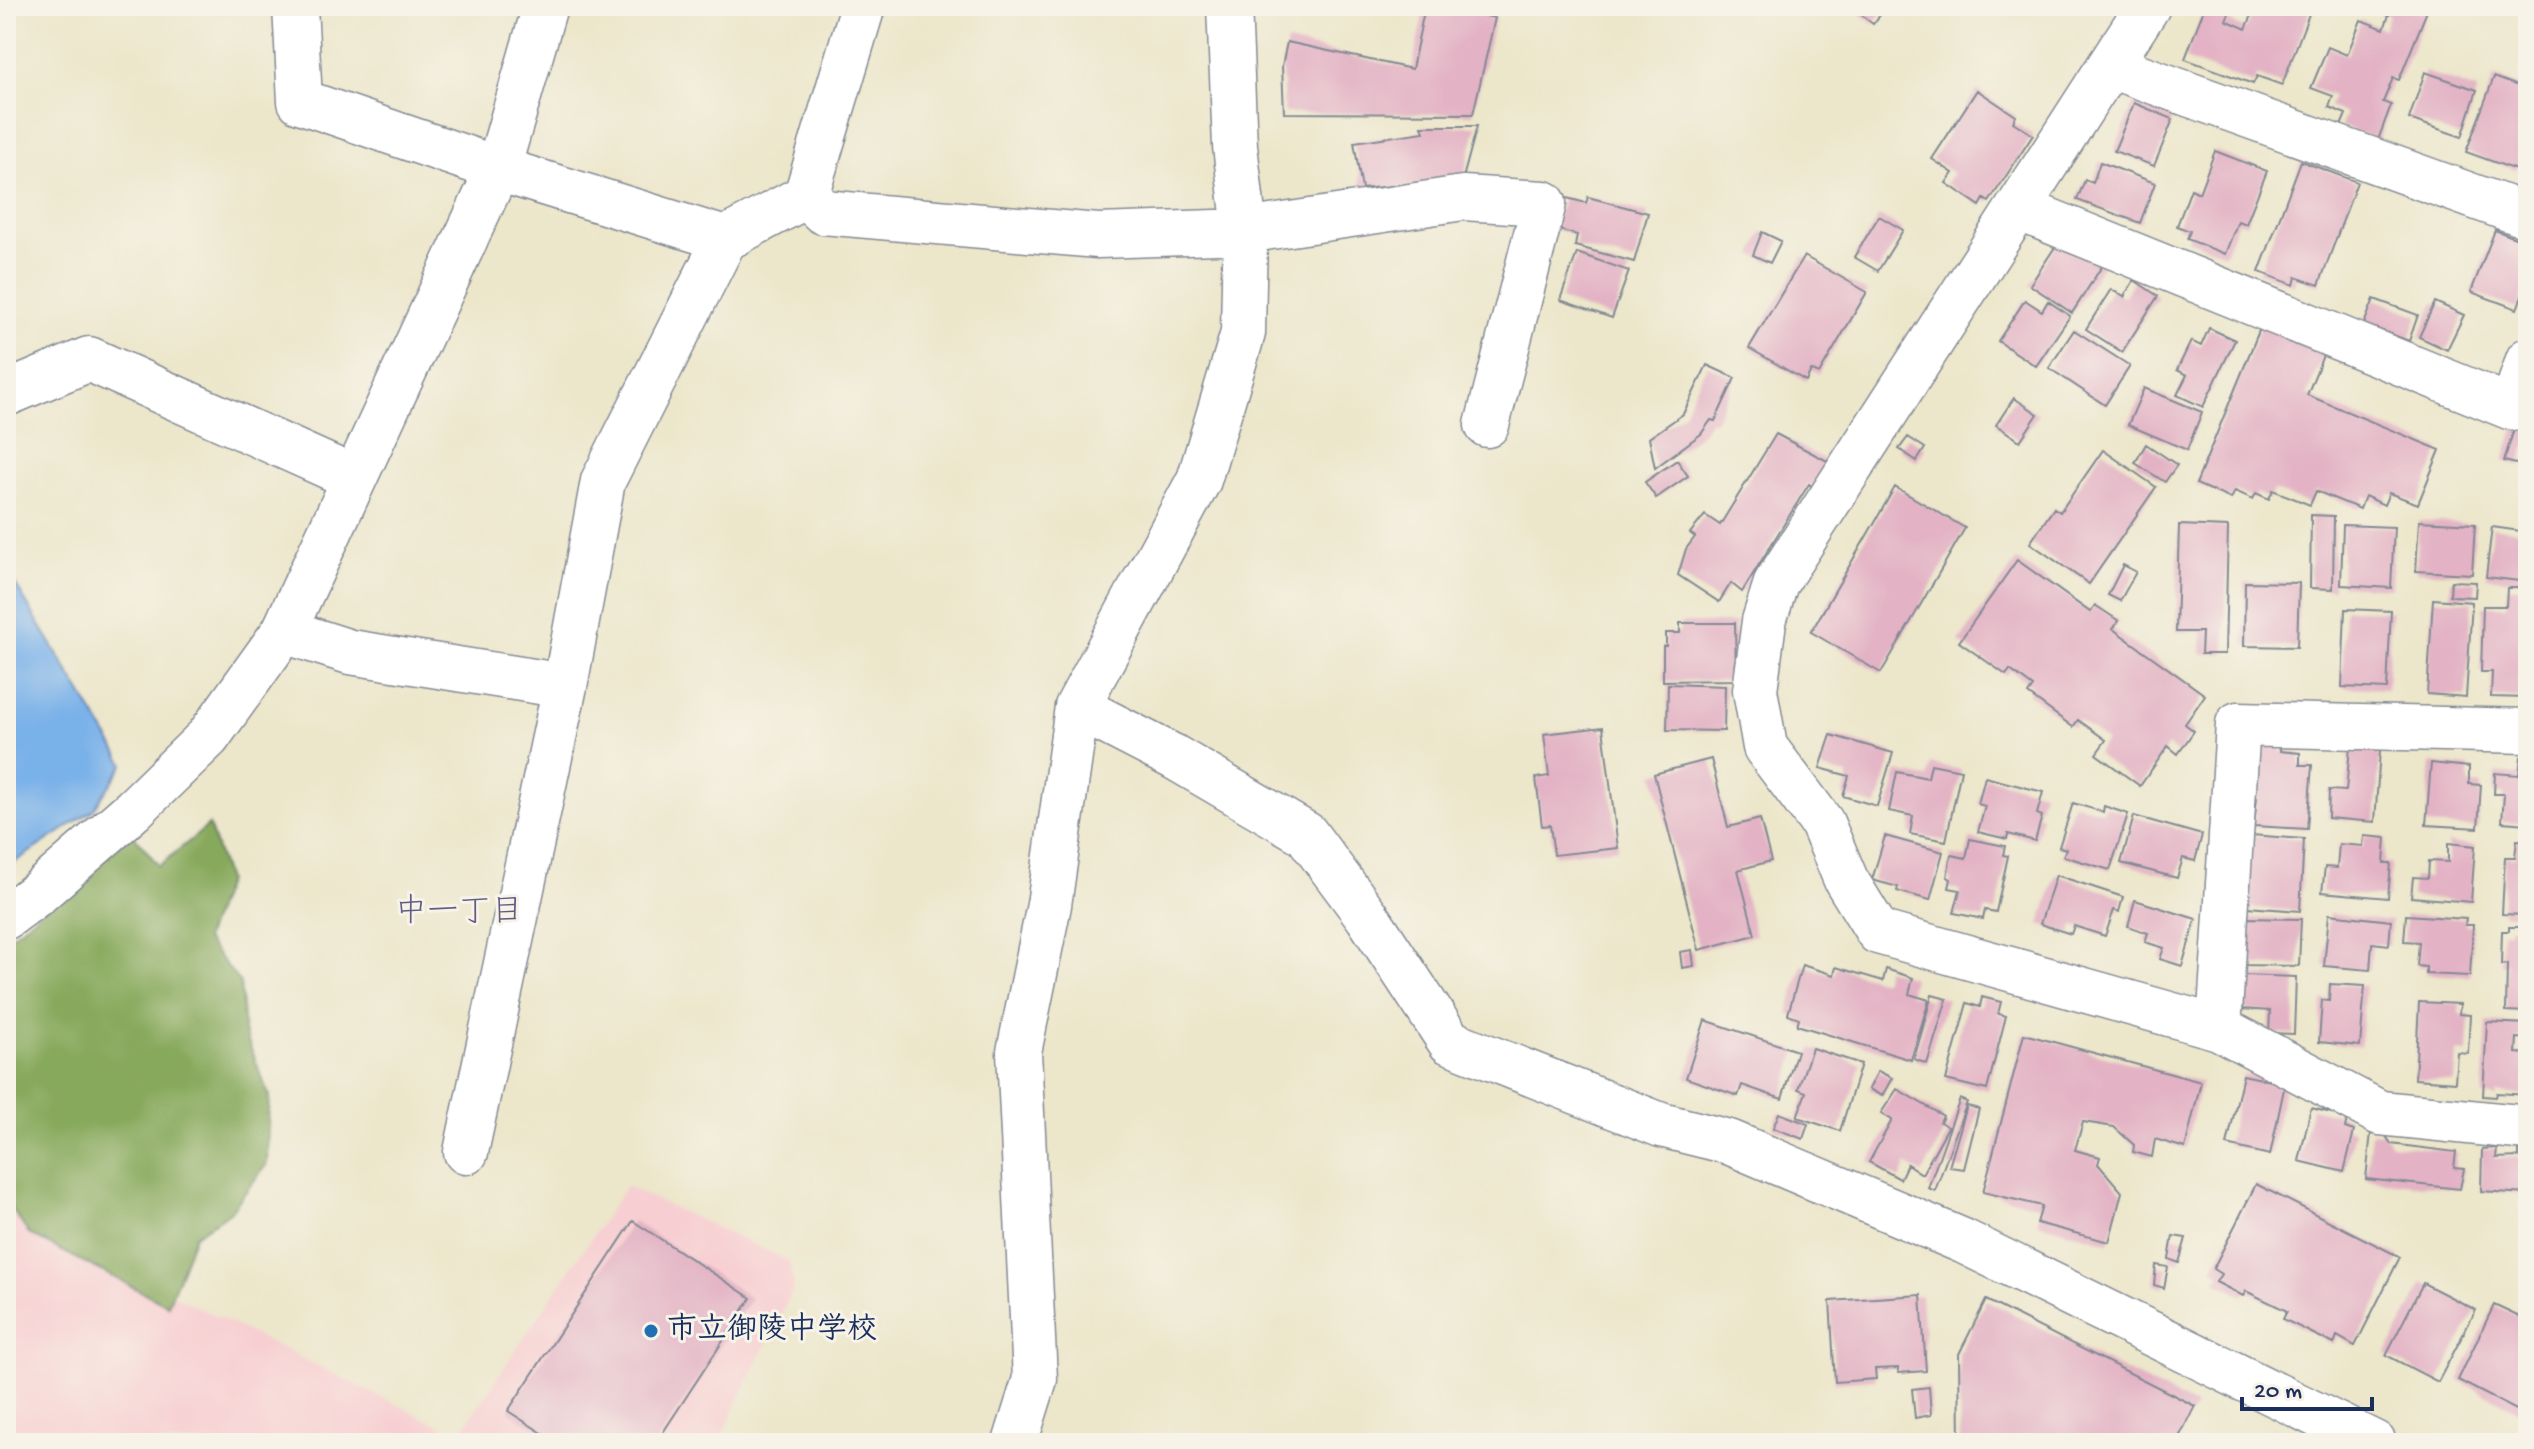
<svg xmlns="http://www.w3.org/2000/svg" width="2534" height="1449" font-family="'Gochi Hand','Klee One',sans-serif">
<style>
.built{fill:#f7cfd2}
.forest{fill:#87a95c;stroke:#516c5d;stroke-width:2}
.water{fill:#79b1e9;stroke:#4a70a4;stroke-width:2}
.building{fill:#e3b3c5}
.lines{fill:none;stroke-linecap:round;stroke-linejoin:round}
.minor-casing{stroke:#848a94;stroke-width:47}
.minor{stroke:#fff;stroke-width:44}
.poi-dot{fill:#1f6fb2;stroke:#f7f3e8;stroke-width:3}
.labels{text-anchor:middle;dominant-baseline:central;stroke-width:6;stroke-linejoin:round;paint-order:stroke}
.poi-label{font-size:30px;font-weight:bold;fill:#1b2f5e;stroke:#f7f3e8;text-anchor:start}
.neighbourhood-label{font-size:32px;fill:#615d82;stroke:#f7f3e8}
</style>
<rect width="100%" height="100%" fill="#f7f3e8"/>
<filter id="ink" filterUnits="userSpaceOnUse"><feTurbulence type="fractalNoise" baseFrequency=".0125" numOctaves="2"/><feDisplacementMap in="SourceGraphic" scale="16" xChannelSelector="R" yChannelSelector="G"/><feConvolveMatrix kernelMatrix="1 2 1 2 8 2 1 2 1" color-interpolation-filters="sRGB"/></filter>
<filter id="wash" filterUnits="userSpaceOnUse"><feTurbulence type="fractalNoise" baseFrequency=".006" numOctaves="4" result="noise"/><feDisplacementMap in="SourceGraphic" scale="32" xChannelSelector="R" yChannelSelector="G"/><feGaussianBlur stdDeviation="1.8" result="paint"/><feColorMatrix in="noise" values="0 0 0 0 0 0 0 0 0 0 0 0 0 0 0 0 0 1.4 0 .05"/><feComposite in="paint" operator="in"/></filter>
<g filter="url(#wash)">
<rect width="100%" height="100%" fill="#ece6ca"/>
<path class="built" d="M626,1186L789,1261L794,1287L718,1443H6V1213L459,1435Z"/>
<path class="forest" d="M209,825L227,880L205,939L240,983L244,1031L269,1096L267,1164L230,1212L195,1235L168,1305L29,1234L6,1201V941L132,833L159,866Z"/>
<path class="water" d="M6,569L124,764L93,810L6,868Z"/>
<g id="blocks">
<path class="building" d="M1425,6H1442L1495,18L1473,114L1284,113L1282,66L1287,42L1412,69Z
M1850,6H1887L1873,24Z
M2205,6H2232L2226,20L2246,29L2256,6H2312L2282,85L2257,76L2253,84L2185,59Z
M2366,6H2429L2399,80L2393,78L2383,102L2391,105L2378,140L2341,126L2346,114L2329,107L2333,96L2311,88L2328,47L2347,55L2361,20L2384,29L2389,15Z
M2425,72L2477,90L2462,137L2409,119Z
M2494,77L2521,87L2520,90L2528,93V137L2516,170L2466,152Z
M1977,90L2016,116L2013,122L2033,135L1989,202L1984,199L1980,206L1946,183L1953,173L1932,159Z
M2134,103L2173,119L2154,166L2114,151Z
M1422,126H1477L1463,178L1392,190L1391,186L1362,189L1354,142L1424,132Z
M2215,151L2267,171L2246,224L2238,221L2225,254L2187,239L2190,231L2177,226L2191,189L2199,193Z
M2301,161L2357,182L2319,285L2296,277L2294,285L2259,272Z
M2100,162L2155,183L2140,223L2077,200L2085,180L2093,183Z
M1563,197L1586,203L1588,197L1648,213L1634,262L1575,246L1577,235L1555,229Z
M1879,216L1903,230L1878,271L1854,257Z
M2495,230L2528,243V280L2517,309L2471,292Z
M1762,232L1781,241L1770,263L1753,255Z
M2057,244L2106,260L2072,313L2030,285Z
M1577,253L1629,271L1612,318L1560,300Z
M1804,256L1867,292L1819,374L1811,370L1806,381L1749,348Z
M2134,280L2158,296L2122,352L2086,329L2111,289L2124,297Z
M2374,299L2418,315L2409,341L2364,324Z
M2025,300L2042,311L2048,301L2070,316L2036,366L1998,341Z
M2435,302L2464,315L2447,350L2419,337Z
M2263,321L2324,353L2307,395L2440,450L2418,504L2389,493L2384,505L2365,496L2360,509L2316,491L2310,505L2273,490L2269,499L2256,493L2253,499L2235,491L2231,499L2196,484Z
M2209,328L2235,340L2203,407L2177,395L2187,375L2177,370L2191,341L2201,346Z
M2074,330L2130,366L2105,405L2049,368Z
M1707,365L1735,378L1715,421L1711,420L1701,434L1655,468L1649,438L1683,414Z
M2144,388L2202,412L2187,450L2128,425Z
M2014,398L2038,414L2020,441L1996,425Z
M2515,426L2528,430V439L2520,465L2504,461Z
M1776,434L1831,463L1816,490L1809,484L1742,592L1731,583L1719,602L1678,575L1686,549L1695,537L1690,533L1705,515L1720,525Z
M1908,437L1925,448L1917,461L1899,449Z
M2146,444L2177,465L2165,482L2135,463Z
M2103,450L2156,487L2089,584L2030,543L2054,508L2060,512Z
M1677,460L1688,476L1656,498L1645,482Z
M1895,487L1965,528L1881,673L1811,632Z
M2311,515L2334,516L2333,589L2310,588Z
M2419,521L2475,524L2472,574L2416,571Z
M2179,525L2228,527L2225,654H2201L2202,632H2176Z
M2343,525L2394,527L2391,588L2341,585Z
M2492,527L2528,532V582L2486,577Z
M2017,560L2090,612L2095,605L2119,621L2113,629L2205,695L2185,724L2194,731L2178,754L2168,746L2140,786L2096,754L2106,740L2078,720L2073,727L2028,694L2033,687L2010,670L2006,675L1959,642Z
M2123,565L2136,572L2120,601L2108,595Z
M2451,581L2476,582L2475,597L2450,596Z
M2245,582L2299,583L2297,647L2244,646Z
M2507,588H2528V698L2491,697L2492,672H2481L2483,606H2506Z
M2433,599L2472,602L2466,697L2427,694Z
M2345,609L2391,611L2387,689L2342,687Z
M1680,623H1735L1736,680L1663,681V646H1666V633H1680Z
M1668,684L1725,686L1724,731L1667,730Z
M1603,727L1618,848L1554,855L1550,825L1542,826L1536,778L1549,776L1544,734Z
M1831,735L1893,753L1877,806L1843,796L1849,776L1820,768Z
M2253,739L2281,742L2280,751L2300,753V765H2312L2307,829L2254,826L2257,797L2249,796Z
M2350,747L2380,750L2375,822L2328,818L2329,790L2346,791Z
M2521,757L2528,758V824L2502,822L2504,794H2494L2495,773L2519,775Z
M1711,759L1728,827L1760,819L1771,861L1738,870L1755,935L1699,950L1654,774Z
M2431,763L2469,767V784L2481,785L2478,828L2426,825Z
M1931,764L1961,770L1946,841L1910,834L1913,816L1889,811L1897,772L1928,778Z
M1985,777L2043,792L2037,814L2042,816L2035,841L2008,834L2007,839L1978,832L1985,806L1978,804Z
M2073,803L2103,812L2104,806L2128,814L2110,870L2063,856L2066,849L2059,847Z
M2134,816L2202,835L2195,861L2183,858L2177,878L2121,863Z
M2251,835L2304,839L2300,911L2247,907Z
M1885,836L1943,852L1930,900L1897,891L1898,887L1872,880Z
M2364,836L2386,838L2384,863H2391L2388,898L2322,892L2325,867L2337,868L2339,844L2363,846Z
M1970,839L2005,846L2003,855L2008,856L1996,912L1985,910L1983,919L1954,913L1960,890L1949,888L1951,879L1947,877L1951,855L1966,858Z
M2517,840L2528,841V915L2502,914L2505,857H2515Z
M2448,843L2475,846L2471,902L2411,897L2413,877L2428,878L2429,861L2448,862Z
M2056,875L2123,897L2119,912L2114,910L2105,936L2074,926L2071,934L2040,924Z
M2135,900L2196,919L2182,966L2160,959L2164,948L2145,942L2148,933L2128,926Z
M2329,914L2391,921L2389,945L2372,943L2370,970L2324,966Z
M2406,915L2466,919L2465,925H2473L2470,976L2426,974V967L2417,966L2419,942L2404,941Z
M2244,918L2301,919L2299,966L2242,965Z
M2509,927H2528V1012L2506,1011L2507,964L2501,965L2502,931H2509Z
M1692,950L1694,966L1682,968L1680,952Z
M1802,965L1834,975L1836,967L1883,981L1886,969L1913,978L1909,994L1929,1000L1911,1060L1797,1025L1799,1018L1788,1014Z
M2243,975L2296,977L2294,1034L2269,1033L2270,1011L2241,1009Z
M2330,984L2365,986L2360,1046L2319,1042L2322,1000L2329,1001Z
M1932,995L1947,999L1927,1064L1914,1059Z
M1982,997L2001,1002L1998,1014L2006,1016L1987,1090L1946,1080L1967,1003L1980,1007Z
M2419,1002L2460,1004L2459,1014L2470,1015L2468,1053L2457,1052L2455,1082L2415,1079Z
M1705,1020L1797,1051L1782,1099L1742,1085L1738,1096L1686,1078Z
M2487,1022L2528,1024V1039L2517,1038L2516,1053L2528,1054V1095L2497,1093L2496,1097L2483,1096Z
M2024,1034L2201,1082L2185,1148L2155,1139L2152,1157L2133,1152L2134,1145L2114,1127L2083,1122L2075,1150L2100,1157L2098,1164L2122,1192L2109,1242L2037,1223L2042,1206L1983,1192Z
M1812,1048L1861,1064L1840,1131L1797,1117L1806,1092L1798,1089Z
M1878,1071L1892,1078L1882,1096L1869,1089Z
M2243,1075L2285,1084L2270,1155L2227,1145Z
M1897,1089L1943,1116L1940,1122L1948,1127L1922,1174L1907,1164L1900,1179L1869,1162L1892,1120L1881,1113Z
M1960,1099L1967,1102L1935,1191L1928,1188Z
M1967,1106L1979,1109L1964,1169L1949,1167Z
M2311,1108L2348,1117L2345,1128L2354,1131L2344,1172L2299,1161Z
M1779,1113L1808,1124L1803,1139L1773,1128Z
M2371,1132L2384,1133L2391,1144L2456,1152L2454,1168L2464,1169L2460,1189L2366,1179Z
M2519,1147H2528V1194L2481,1191L2482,1149L2497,1148L2496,1158L2519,1157Z
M2256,1184L2400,1257L2355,1346L2337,1336L2334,1344L2283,1319L2287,1311L2246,1291L2243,1296L2216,1282L2221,1274L2213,1269Z
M633,1221L751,1298L656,1443H558L508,1411Z
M2173,1236L2186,1238L2179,1263L2169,1259Z
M2156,1265L2168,1267L2164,1288L2154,1285Z
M2423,1283L2476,1310L2438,1382L2386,1355Z
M1921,1295L1926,1371L1898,1373V1368L1875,1369L1876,1379L1835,1382L1830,1301Z
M1986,1300L2195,1406L2176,1443H2110L2098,1437L2095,1443H1960L1959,1354Z
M2494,1305L2528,1321V1416L2458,1380Z
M1929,1387L1931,1415L1915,1418L1912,1389Z"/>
</g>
</g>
<g filter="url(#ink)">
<use href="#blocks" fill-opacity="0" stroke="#848a94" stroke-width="2"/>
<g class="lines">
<defs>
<path id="minor" d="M295,6L300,101L498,169L725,239
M2148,6L1776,583L1764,621L1755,690L1765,747L1822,823L1846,880L1878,932L2219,1028L2380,1113L2528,1128
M2110,66L2528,216
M806,196L863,6
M2018,208L2512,408L2528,360
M6,394L89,359L354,478
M284,631L350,652L565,686L603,481L725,239L806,196L823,212L1098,236L1245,231L1463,198L1544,203L1487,425
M1077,707L1174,757L1306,834L1367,916L1450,1042L1661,1125L1729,1142L1963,1241L2374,1443
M6,917L38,893L133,810L208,737L284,631L498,169L545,6
M2219,1028L2238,724L2528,731
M466,1152L565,686
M1015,1443L1035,1379L1019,1052L1049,905L1077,707L1199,480L1243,333L1245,231L1235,146L1229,6"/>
</defs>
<use href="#minor" class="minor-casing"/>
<use href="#minor" class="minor"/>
</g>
</g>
<circle class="poi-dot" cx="651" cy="1331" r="8"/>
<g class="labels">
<g class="poi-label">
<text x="667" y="1331">市立御陵中学校</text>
</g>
<g class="neighbourhood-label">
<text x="459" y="914">中一丁目</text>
</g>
</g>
<rect width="2534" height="1449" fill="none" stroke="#f7f3e8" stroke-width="32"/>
<path d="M2242 1397v12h130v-12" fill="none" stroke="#1b2f5e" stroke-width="4"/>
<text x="2254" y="1397" font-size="24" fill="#1b2f5e" stroke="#f7f3e8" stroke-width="6" paint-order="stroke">20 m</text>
</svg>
